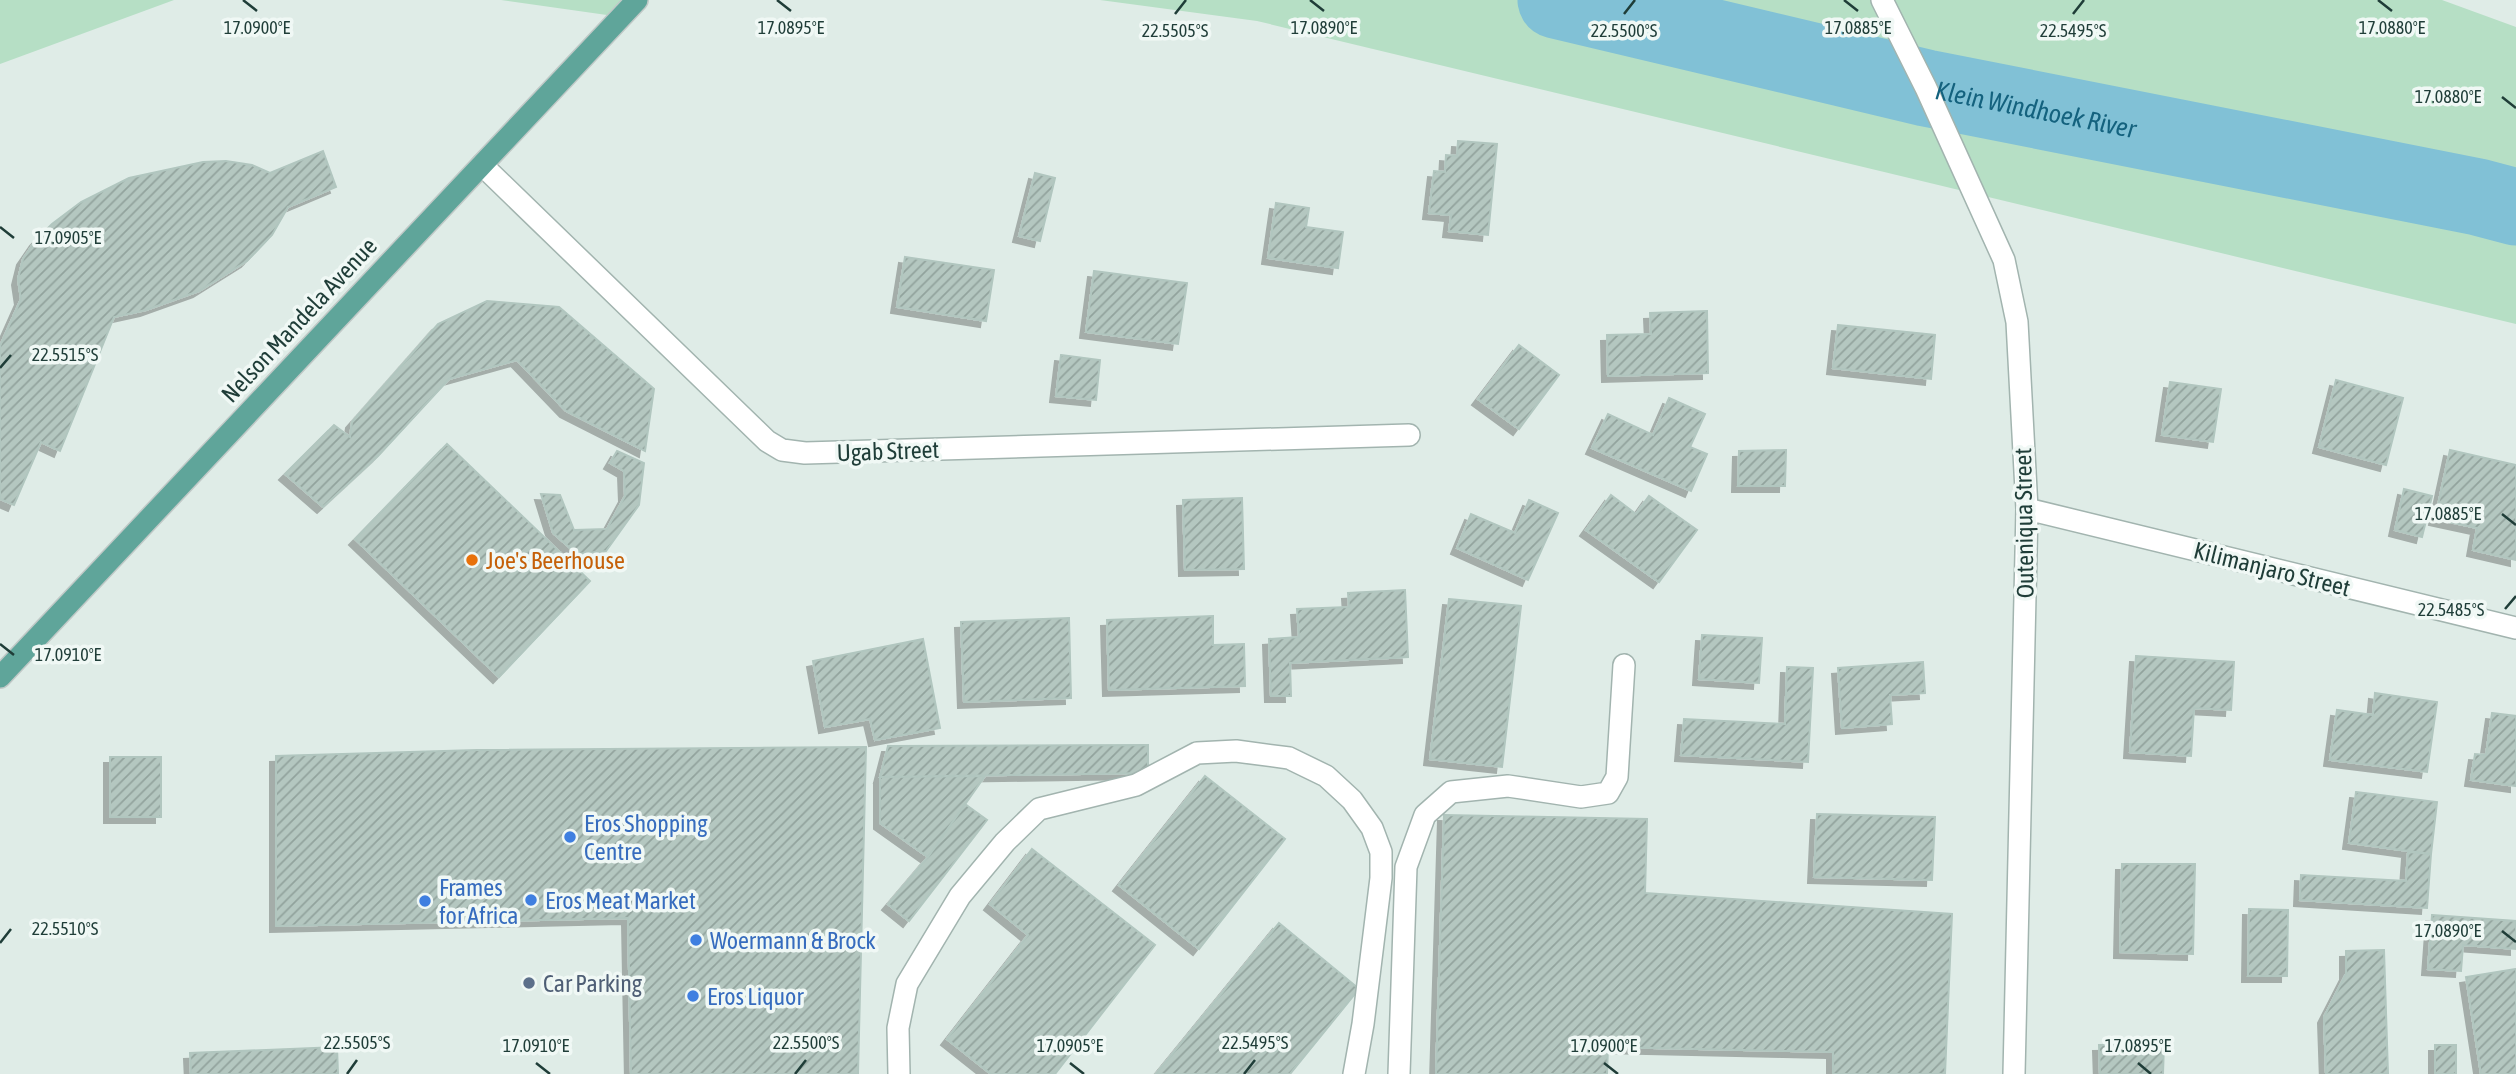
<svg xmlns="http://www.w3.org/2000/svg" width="2516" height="1074" font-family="'Asap Condensed',sans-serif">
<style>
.green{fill:#b6dfc5}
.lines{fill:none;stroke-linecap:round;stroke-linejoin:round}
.river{stroke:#81c1d6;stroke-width:77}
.building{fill:url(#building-hatch);stroke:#b1c6bf;stroke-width:2;filter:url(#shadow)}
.minor-casing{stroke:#a2b4af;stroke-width:24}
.major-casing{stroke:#c0c9c7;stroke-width:24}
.minor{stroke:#fff;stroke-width:21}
.major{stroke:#5fa59a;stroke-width:21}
.ticks{fill:none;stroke:#1f3d38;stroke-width:2.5}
.food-dot{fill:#e8710a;stroke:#f0f8f5;stroke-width:2.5}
.shop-dot{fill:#3f7fe0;stroke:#f0f8f5;stroke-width:2.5}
.service-dot{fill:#5c6f8a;stroke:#f0f8f5;stroke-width:2.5}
.labels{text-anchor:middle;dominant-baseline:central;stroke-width:7;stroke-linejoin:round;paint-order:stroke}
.street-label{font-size:24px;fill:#1f3d38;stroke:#f0f8f5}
.food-label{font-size:24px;fill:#c56008;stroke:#f0f8f5;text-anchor:start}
.shop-label{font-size:24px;fill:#366cbe;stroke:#f0f8f5;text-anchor:start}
.service-label{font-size:24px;fill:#4e5e75;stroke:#f0f8f5;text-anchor:start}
.water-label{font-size:26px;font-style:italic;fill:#14627e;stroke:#f0f8f5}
.ticks-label{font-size:18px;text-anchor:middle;fill:#1f3d38;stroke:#f0f8f5;stroke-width:7;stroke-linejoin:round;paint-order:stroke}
</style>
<defs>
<pattern id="building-hatch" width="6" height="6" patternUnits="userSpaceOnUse" patternTransform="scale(1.75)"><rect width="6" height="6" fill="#b4c7c0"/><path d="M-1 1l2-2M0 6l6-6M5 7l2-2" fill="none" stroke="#92a39d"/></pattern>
<filter id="shadow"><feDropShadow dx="-6" dy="6" stdDeviation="0" flood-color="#0004"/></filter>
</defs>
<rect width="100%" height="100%" fill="#dfece7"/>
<path class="green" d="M0,0H174L0,64Z
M501,0H637L621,17Z
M1100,0H2442L2516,27V324L1257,21Z"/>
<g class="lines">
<path class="river" id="s1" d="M1556,0L1926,88L2478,197L2516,207"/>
</g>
<path class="building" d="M1458,141L1497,144L1488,235L1449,231L1451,215L1429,213L1434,171L1445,172L1446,155L1457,156Z
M323,151L336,187L288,207L272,235L247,261L199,291L146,310L114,317L60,451L41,442L14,505L0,499V346L21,299L18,279L23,259L36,240L52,224L81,202L129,178L203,162L226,161L252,165L270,173Z
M1035,173L1055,178L1040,241L1019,236Z
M1276,203L1309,208L1306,227L1343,232L1338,268L1268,258Z
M905,257L994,270L986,321L897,307Z
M1094,271L1187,283L1178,344L1086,332Z
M487,301L559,307L654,389L645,451L566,411L517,360L449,379L378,456L323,507L285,474L334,425L350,437L352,422L438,324Z
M1707,311L1708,373L1608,376L1607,335L1651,334L1650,313Z
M1838,325L1935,335L1931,379L1833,368Z
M1519,345L1559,375L1519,429L1478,399Z
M1061,355L1100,360L1096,400L1056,396Z
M2336,380L2403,398L2386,465L2319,447Z
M2170,382L2221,389L2213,442L2162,435Z
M1669,398L1705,414L1690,447L1707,454L1691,491L1592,448L1608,414L1653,435Z
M447,444L590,581L499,677L355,539Z
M1786,450L1785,486H1738L1739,451Z
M2450,450L2516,465V560L2473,550L2477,528L2435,519Z
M617,451L644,463L639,505L606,551L577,554L553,533L541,494L560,495L574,530L607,529L625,496L624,471L610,463Z
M2404,489L2432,496L2422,537L2395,530Z
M1611,495L1636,514L1649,496L1697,530L1659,582L1586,530Z
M1242,498L1244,569L1185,570L1183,500Z
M1529,500L1558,513L1528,580L1457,548L1471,514L1515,533Z
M1405,590L1408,657L1290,663L1291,696H1271L1269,639L1299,637L1297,609L1349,607L1348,593Z
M1449,599L1521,606L1502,767L1430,759Z
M1213,616V645L1244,644L1245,686L1109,690L1107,620Z
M1069,618L1071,698L964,702L961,622Z
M1702,635L1762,638L1759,683L1699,679Z
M923,639L940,728L875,740L870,719L825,727L813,661Z
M2136,656L2234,662L2231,710L2194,708L2191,756L2130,752Z
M1923,662L1925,693L1890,695L1892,724L1842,728L1838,668Z
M1787,667L1813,668L1808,762L1681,755L1684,719L1785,724Z
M2375,693L2437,702L2427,772L2330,760L2337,710L2373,715Z
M2492,713L2516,716V786L2471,780L2475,754L2486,755Z
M1148,745V773L880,777L888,746Z
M866,747L858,1074H631L628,918L276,926V756L477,750Z
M110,757H161V817H110Z
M985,776L928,857L880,823V777Z
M1205,776L1285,839L1199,949L1119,885Z
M2356,792L2437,802L2431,854L2349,843Z
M965,804L987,820L909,921L888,904L928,857Z
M1817,814L1935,817L1932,880L1814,877Z
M1444,815L1647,819L1645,893L1952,914L1945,1074H1833V1052L1608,1047L1607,1074H1436Z
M1032,849L1155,945L1055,1074H991L947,1039L1028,935L990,904Z
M2408,852L2431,854L2427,908L2300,900L2301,875L2406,881Z
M2122,864H2195L2193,954L2120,952Z
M2249,909L2288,910L2287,976H2248Z
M2432,915L2516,921V949L2463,945L2461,971L2428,969Z
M1279,923L1359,989L1290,1074H1156Z
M2384,950L2388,1074H2326L2324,1017L2346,974V951Z
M2516,969V1074H2481L2466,977Z
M2164,1044L2163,1074H2100L2099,1045Z
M2435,1045H2456V1074H2435Z
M337,1047L338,1074H191L190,1053Z"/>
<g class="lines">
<defs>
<path id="minor" d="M1882,0L1926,88L2004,260L2017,322L2027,509L2014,1074
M482,165L767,441L782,450L805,453L1409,435
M2027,509L2516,628
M899,1074L898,1028L907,984L960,896L1005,842L1039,809L1136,785L1197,753L1236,751L1289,758L1326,776L1352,800L1372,828L1381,852V878L1363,1024L1354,1074
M1399,1074L1406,867L1425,815L1451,792L1508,786L1581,797L1608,793L1617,777L1624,665"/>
<path id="major" d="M0,677L637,0"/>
</defs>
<use href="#minor" class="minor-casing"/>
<use href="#major" class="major-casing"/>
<use href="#minor" class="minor"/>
<use href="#major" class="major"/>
</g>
<path class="ticks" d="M243,0L257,11M777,0L791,11M1310,0L1324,11M1844,0L1858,11M2378,0L2392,11M1175,14L1186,0M1624,14L1635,0M2073,14L2084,0M2502,97L2516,108M0,227L14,238M0,368L11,355M2502,514L2516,525M2505,609L2516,596M0,644L14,655M2502,931L2516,942M0,943L11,929M536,1063L550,1074M1070,1063L1084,1074M1604,1063L1618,1074M2138,1063L2151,1074M347,1074L357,1060M795,1074L806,1060M1244,1074L1255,1060"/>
<circle class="food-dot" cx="472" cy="560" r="7"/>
<g class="shop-dot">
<circle cx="570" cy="837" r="7"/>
<circle cx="531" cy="900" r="7"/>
<circle cx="425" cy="901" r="7"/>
<circle cx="696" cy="940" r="7"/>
<circle cx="693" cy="996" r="7"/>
</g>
<circle class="service-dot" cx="529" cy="983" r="7"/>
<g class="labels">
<g class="street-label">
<text transform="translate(299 320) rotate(-47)">Nelson Mandela Avenue</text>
<text transform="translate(888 451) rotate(-2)">Ugab Street</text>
<text transform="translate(2024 523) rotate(-91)">Outeniqua Street</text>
<text transform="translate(2272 569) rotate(14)">Kilimanjaro Street</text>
</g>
<g class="food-label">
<text x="486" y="560">Joe's Beerhouse</text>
</g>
<g class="shop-label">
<text x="584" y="823">Eros Shopping<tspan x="584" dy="28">Centre</tspan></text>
<text x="439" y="887">Frames<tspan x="439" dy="28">for Africa</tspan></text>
<text x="545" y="900">Eros Meat Market</text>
<text x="710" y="940">Woermann &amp; Brock</text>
<text x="707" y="996">Eros Liquor</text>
</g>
<g class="service-label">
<text x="543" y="983">Car Parking</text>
</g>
<g class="water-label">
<text stroke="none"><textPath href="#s1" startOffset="492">Klein Windhoek River</textPath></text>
</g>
</g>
<g class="ticks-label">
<text x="257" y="34">17.0900°E</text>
<text x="791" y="34">17.0895°E</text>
<text x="1324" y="34">17.0890°E</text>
<text x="1858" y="34">17.0885°E</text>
<text x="2392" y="34">17.0880°E</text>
<text x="1175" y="37">22.5505°S</text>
<text x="1624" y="37">22.5500°S</text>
<text x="2073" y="37">22.5495°S</text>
<text x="2448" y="103">17.0880°E</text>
<text x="68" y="244">17.0905°E</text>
<text x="65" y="361">22.5515°S</text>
<text x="2448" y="520">17.0885°E</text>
<text x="2451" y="616">22.5485°S</text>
<text x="68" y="661">17.0910°E</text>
<text x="65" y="935">22.5510°S</text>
<text x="2448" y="937">17.0890°E</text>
<text x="357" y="1049">22.5505°S</text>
<text x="806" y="1049">22.5500°S</text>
<text x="1255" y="1049">22.5495°S</text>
<text x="536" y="1052">17.0910°E</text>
<text x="1070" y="1052">17.0905°E</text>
<text x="1604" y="1052">17.0900°E</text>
<text x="2138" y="1052">17.0895°E</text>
</g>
</svg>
